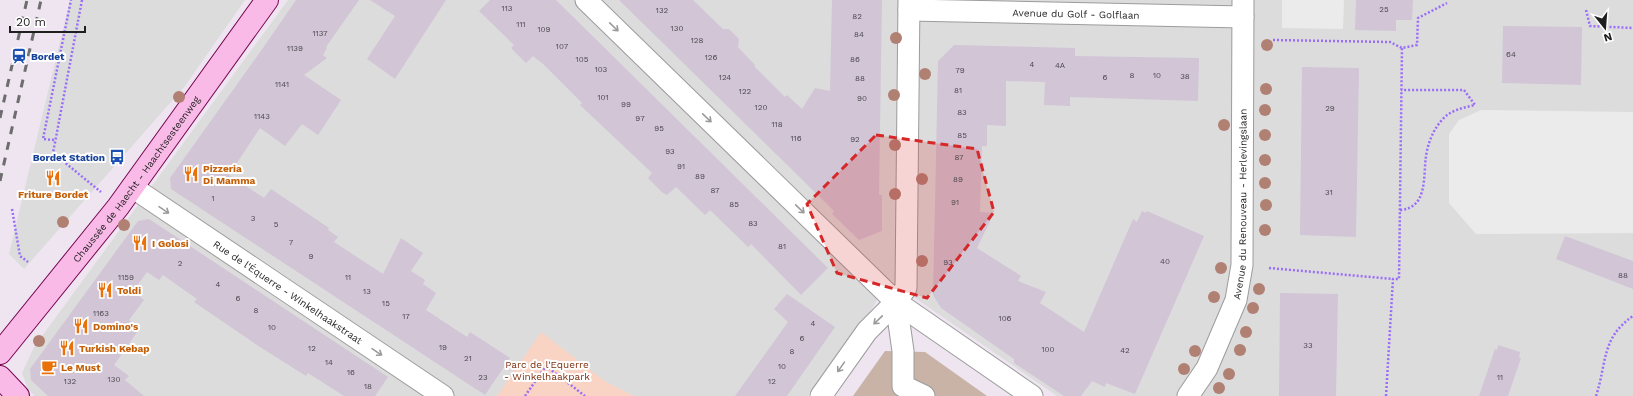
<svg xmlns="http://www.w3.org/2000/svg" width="1633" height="396" font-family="'Work Sans',sans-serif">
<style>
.residential{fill:#dcdcdd}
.cemetery{fill:#c8b3a6}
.park{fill:#f9d3c3}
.parking{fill:#ebebeb}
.building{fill:#d1c5d6}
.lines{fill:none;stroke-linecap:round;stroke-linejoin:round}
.street-casing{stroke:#9c9c9c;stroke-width:23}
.secondary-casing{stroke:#760551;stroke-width:24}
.path{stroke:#9a6df9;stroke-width:2.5;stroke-dasharray:2 2;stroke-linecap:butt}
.street{stroke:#fff;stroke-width:21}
.secondary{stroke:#f9bae8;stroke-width:22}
.rail{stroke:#6d6d6d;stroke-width:3;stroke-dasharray:8 8;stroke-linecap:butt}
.tree{fill:#b08073}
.oneway{stroke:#9a9a9a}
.marked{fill:#d62828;fill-opacity:0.2;stroke:#d62828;stroke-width:3;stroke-dasharray:8 5;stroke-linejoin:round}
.labels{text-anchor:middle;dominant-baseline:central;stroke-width:4;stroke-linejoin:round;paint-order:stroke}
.number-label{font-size:8px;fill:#4c484d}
.street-label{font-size:10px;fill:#1f1f1f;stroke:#fff}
.transit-label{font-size:10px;font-weight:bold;fill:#164399;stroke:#fff;text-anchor:start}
.food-label{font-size:10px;font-weight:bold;fill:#c56008;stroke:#fff;text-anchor:start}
.park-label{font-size:10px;fill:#7e2e0c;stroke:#fff}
</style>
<rect width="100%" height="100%" fill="#eee5f0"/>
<path class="residential" d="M70,0H245L185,86L24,269L9,254Z
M288,0H1633V396H1057L889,280L867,317L808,396H35L28,389L22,373L34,347Z"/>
<path class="cemetery" d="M885,351L925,352L987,396H853Z"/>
<path class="park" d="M541,332L606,382L634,396H497Z"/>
<path class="parking" d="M1282,0H1344L1343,29L1282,28Z
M1481,110L1633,112V233L1476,234L1449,203V134L1459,120Z"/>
<path class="building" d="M296,0H359L326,47L327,48L323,55L327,58L304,75L341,100L318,135L302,124L285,146L260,128L229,175L264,198L271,189L329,228L328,230L338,237L334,242L383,274L401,238L423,253L411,271L425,280L423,284L436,293L426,310L467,337L470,332L510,358L485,395L171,189L170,178L263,48Z
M370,0H446L395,79L367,59L395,16Z
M490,0H556L828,268L801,295L751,244L748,247L710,210L705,215L676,187L667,195L663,193L648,178L652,173L580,105L582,103L543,64L533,56L526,63L511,48L514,45L479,11Z
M619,0H693L723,29H729L739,39L738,47L755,65L754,66L785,97L787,95L802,109L815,88L830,91L832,0H882L879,195H882V231L859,240L832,214L834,211Z
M1356,0H1413L1412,20H1396V31L1355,30Z
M1503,26L1582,27L1581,85L1502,83Z
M954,45L1075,48V56L1199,58L1198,101L1070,97V106L1044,105L1045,82L1006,81V126L987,125V146H982L980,212L994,213L977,248L1021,276L1018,281L1046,292L1040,303L1084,332L1133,219L1137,222L1142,211L1146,213L1147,211L1204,236L1135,394L1106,383L1105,387L1092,381L1081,396H1064L1014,363V359L941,308L933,295L938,61Z
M1302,67L1359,68L1356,237L1300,235Z
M149,219L388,377L375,396H344L308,373L306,376L260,347L194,302L197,299L163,275L159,280L147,272L133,291L144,300L129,320L140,328L114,365L129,376L125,380L144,396H48L31,380L30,369L138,221Z
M1565,236L1633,261V289L1556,259Z
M1280,293L1338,294L1336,396H1279Z
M787,294L835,327L787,396H735L788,322L774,309Z
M1498,345L1520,352L1519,357L1521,358L1508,396H1479L1495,349L1497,350Z"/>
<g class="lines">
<defs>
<g id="street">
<path d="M586,0L896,302L1032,396"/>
<path id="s1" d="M909,10L1243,17"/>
<path id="s2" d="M132,187L443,396"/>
<path d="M896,302L903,351V386L924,396"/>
<path d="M821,396L867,331L896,302L906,288L909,0"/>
<path id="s3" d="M1188,396L1207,368L1236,300L1242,265L1243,0"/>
</g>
<g id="secondary">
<path id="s4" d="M0,353L118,207L267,0"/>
<path d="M0,377L18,396"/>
</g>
</defs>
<use href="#street" class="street-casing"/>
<use href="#secondary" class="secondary-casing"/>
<path class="path" d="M82,0L53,153L101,192
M1586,10L1590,26L1633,28
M1273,40L1390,42L1402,48L1417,45L1418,18L1447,3
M54,140L43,139L71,0
M12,209L20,256L28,262
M1400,210C1428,208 1423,177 1426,156C1428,143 1433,130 1442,120C1450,110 1463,108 1475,105L1464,90H1401
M1269,268L1393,279
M525,396L546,366L585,396
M1386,396L1393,279H1399L1402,48
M1596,396C1607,363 1601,338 1633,316"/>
<use href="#street" class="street"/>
<use href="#secondary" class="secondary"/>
<path class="rail" d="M0,118L27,0
M0,181L41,0"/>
</g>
<g class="tree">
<circle cx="896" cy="38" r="6"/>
<circle cx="1267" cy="45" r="6"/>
<circle cx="925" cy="74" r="6"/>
<circle cx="1266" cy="89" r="6"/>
<circle cx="894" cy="95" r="6"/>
<circle cx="179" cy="97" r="6"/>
<circle cx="1265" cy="110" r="6"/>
<circle cx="1224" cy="125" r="6"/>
<circle cx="1265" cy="135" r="6"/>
<circle cx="895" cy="145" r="6"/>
<circle cx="1265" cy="160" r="6"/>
<circle cx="922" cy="179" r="6"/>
<circle cx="1265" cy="183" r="6"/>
<circle cx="895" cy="194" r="6"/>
<circle cx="1266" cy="205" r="6"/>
<circle cx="63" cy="222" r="6"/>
<circle cx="124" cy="225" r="6"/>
<circle cx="1265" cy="230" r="6"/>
<circle cx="922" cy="261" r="6"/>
<circle cx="1221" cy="268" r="6"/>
<circle cx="1259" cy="289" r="6"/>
<circle cx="1214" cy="297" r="6"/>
<circle cx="1253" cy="308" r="6"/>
<circle cx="1246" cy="332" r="6"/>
<circle cx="39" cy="341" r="6"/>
<circle cx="1240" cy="350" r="6"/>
<circle cx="1195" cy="351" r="6"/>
<circle cx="1184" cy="369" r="6"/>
<circle cx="1229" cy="374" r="6"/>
<circle cx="1219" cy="388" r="6"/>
</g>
<defs><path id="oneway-shaft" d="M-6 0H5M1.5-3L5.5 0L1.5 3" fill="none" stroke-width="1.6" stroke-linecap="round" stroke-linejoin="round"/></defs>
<g class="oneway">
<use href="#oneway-shaft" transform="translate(614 27) rotate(44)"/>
<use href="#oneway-shaft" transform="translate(707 118) rotate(44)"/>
<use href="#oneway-shaft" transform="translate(800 209) rotate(44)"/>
<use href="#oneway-shaft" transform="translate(164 210) rotate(34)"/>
<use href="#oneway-shaft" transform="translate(878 320) rotate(136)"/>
<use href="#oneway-shaft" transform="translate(377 352) rotate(34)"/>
<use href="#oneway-shaft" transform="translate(841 367) rotate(125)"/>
</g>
<path class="marked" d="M876,135L977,149L994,212L927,298L837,273L807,204Z"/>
<defs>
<symbol id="station-bare" viewBox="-9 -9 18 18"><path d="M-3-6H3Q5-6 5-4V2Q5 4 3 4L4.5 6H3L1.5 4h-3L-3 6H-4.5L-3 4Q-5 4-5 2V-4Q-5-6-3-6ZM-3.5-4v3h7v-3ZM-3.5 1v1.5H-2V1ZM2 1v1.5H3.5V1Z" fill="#1a4fb4" stroke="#fff" stroke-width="2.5" paint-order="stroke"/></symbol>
<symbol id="bus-bare" viewBox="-9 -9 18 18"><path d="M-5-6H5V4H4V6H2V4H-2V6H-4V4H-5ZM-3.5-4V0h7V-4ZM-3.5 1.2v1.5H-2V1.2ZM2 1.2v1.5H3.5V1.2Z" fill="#1a4fb4" stroke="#fff" stroke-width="2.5" paint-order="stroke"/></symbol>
<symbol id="restaurant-bare" viewBox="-9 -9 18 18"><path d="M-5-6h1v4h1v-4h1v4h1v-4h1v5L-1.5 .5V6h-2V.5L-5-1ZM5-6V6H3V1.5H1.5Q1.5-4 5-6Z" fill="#e8710a" stroke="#fff" stroke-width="2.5" paint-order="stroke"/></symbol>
<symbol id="cafe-bare" viewBox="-9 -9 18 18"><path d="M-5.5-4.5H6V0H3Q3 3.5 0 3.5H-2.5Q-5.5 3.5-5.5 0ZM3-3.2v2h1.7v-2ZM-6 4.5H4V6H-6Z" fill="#e8710a" stroke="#fff" stroke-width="2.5" paint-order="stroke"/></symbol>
</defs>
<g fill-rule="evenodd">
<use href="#station-bare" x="8" y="45" width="22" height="22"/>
<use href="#bus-bare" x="106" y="146" width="22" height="22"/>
<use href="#restaurant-bare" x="180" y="163" width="22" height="22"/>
<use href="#restaurant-bare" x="42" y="167" width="22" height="22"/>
<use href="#restaurant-bare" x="129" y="232" width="22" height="22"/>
<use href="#restaurant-bare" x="94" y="279" width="22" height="22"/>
<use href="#restaurant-bare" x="70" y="315" width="22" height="22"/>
<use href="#restaurant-bare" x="56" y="337" width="22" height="22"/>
<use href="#cafe-bare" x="38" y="356" width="22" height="22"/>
</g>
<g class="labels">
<g class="number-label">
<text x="507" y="8">113</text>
<text x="1384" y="9">25</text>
<text x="662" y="10">132</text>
<text x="857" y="16">82</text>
<text x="521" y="24">111</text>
<text x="677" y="28">130</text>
<text x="544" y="29">109</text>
<text x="320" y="33">1137</text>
<text x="859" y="34">84</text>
<text x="697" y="40">128</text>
<text x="562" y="46">107</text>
<text x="295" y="48">1139</text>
<text x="1511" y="54">64</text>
<text x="711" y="57">126</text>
<text x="582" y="59">105</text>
<text x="855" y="59">86</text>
<text x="1032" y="64">4</text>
<text x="1060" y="65">4A</text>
<text x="601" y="69">103</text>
<text x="960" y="70">79</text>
<text x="1132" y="75">8</text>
<text x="1157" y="75">10</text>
<text x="1185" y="76">38</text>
<text x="725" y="77">124</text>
<text x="1105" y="77">6</text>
<text x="860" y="78">88</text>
<text x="282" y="84">1141</text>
<text x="958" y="90">81</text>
<text x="745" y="91">122</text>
<text x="603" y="97">101</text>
<text x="862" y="98">90</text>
<text x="626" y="104">99</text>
<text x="761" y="107">120</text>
<text x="1330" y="108">29</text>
<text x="962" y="112">83</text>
<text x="262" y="116">1143</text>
<text x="640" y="118">97</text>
<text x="777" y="124">118</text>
<text x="659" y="128">95</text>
<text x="962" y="135">85</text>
<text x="796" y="138">116</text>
<text x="855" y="139">92</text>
<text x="670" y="151">93</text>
<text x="959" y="157">87</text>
<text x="681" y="166">91</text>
<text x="700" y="176">89</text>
<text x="958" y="179">89</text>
<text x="715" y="190">87</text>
<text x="1329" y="192">31</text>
<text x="213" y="198">1</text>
<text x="955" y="202">91</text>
<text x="734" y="204">85</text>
<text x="253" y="218">3</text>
<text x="753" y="223">83</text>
<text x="276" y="224">5</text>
<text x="291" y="242">7</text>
<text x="782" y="246">81</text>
<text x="311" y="256">9</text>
<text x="1165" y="261">40</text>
<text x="948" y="262">93</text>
<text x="180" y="263">2</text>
<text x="1623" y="275">88</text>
<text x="126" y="277">1159</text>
<text x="348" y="277">11</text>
<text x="218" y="284">4</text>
<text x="367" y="291">13</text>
<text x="238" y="298">6</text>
<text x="386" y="303">15</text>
<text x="256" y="310">8</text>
<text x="101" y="313">1163</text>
<text x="406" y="316">17</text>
<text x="1005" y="318">106</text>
<text x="813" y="323">4</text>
<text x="272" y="327">10</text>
<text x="802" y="338">6</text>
<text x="1308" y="345">33</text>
<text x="443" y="347">19</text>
<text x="312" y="348">12</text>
<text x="1048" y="349">100</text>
<text x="1125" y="350">42</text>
<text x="792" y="351">8</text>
<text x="468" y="358">21</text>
<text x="329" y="362">14</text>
<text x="782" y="366">10</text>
<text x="351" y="372">16</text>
<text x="483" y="377">23</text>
<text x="1500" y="377">11</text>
<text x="114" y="379">130</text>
<text x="70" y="381">132</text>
<text x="772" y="381">12</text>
<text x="368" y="386">18</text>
</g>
<g class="street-label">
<text stroke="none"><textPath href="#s1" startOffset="167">Avenue du Golf - Golflaan</textPath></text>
<text stroke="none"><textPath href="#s4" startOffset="221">Chaussée de Haecht - Haachtsesteenweg</textPath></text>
<text stroke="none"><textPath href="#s3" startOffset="204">Avenue du Renouveau - Herlevingslaan</textPath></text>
<text stroke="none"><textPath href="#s2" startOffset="188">Rue de l'Équerre - Winkelhaakstraat</textPath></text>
</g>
<g class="transit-label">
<text x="31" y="56">Bordet</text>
<text x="105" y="157" text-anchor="end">Bordet Station</text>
</g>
<g class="food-label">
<text x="203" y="168">Pizzeria<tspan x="203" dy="12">Di Mamma</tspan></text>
<text x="53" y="194" text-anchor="middle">Friture Bordet</text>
<text x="152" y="243">I Golosi</text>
<text x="117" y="290">Toldi</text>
<text x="93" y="326">Domino's</text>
<text x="79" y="348">Turkish Kebap</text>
<text x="61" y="367">Le Must</text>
</g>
<g class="park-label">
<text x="547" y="364">Parc de l'Equerre<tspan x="547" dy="12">- Winkelhaakpark</tspan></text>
</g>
</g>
<g transform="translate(1605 28) rotate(163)" stroke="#ffffff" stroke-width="3" paint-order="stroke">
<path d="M0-3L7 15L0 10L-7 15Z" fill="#1f1f1f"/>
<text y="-6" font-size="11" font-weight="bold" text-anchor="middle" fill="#1f1f1f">N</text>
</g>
<path d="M10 26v6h75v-6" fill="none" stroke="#1f1f1f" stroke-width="2"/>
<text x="16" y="26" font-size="12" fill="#1f1f1f" stroke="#ffffff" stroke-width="3" paint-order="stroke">20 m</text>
</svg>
